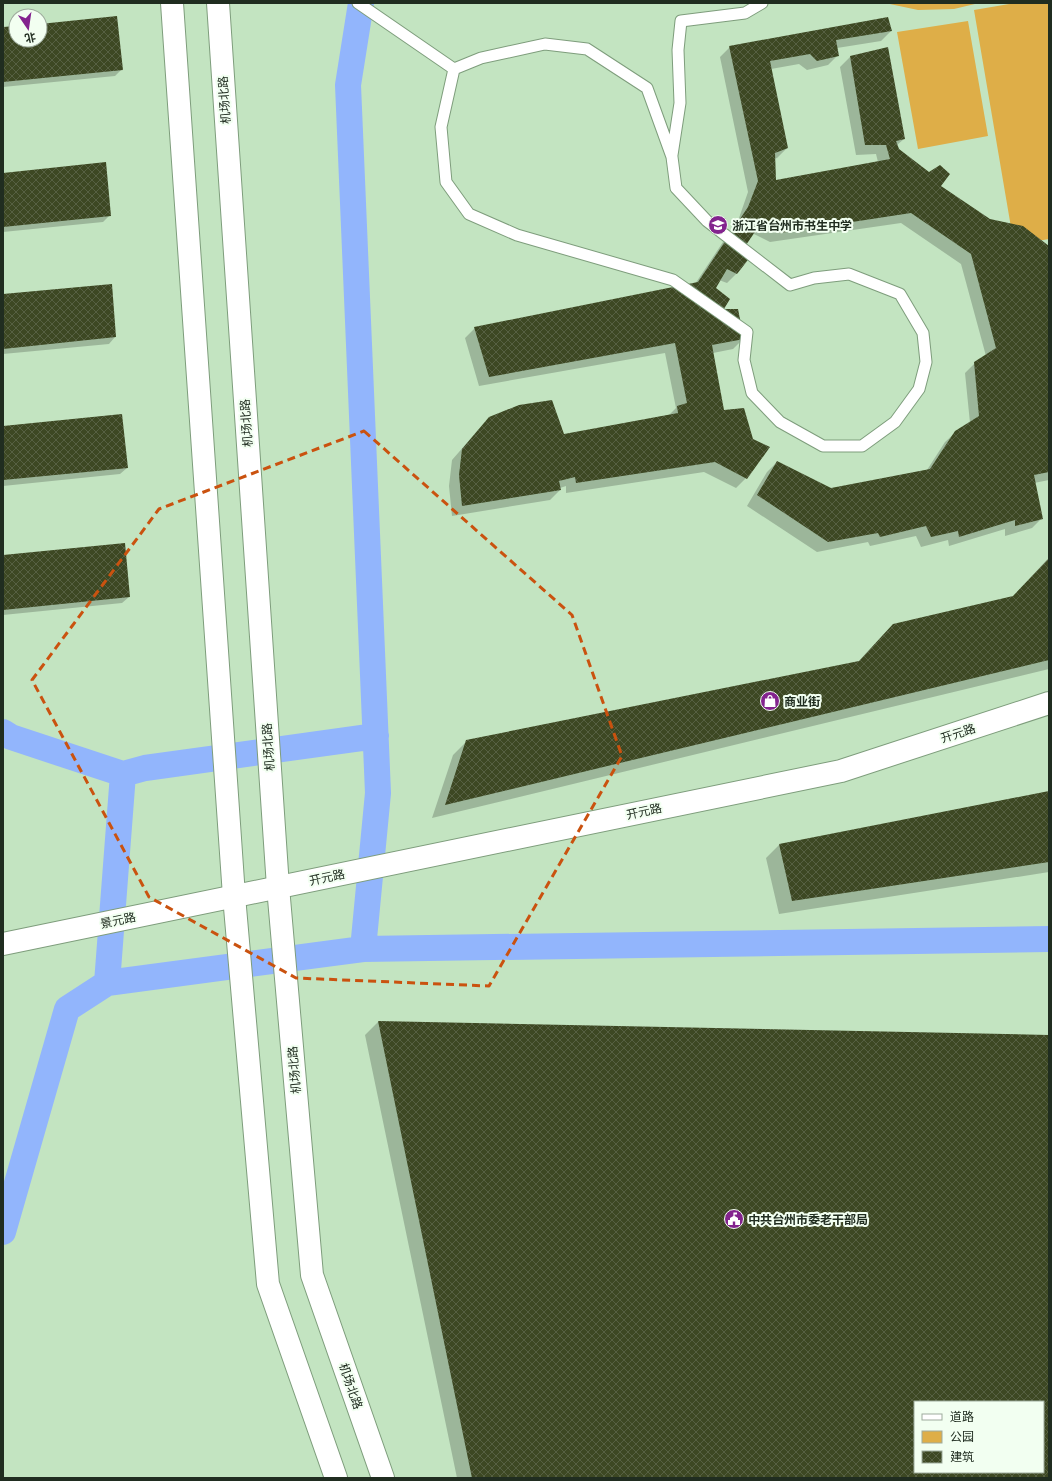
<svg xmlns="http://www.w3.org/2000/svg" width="1052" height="1481" font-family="'Libre Baskerville','Noto Sans SC',serif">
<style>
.park{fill:#deae48}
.shadow{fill:#0003;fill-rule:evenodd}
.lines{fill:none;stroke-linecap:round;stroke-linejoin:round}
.canal{stroke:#92b5fc;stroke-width:26}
.building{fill:url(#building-cross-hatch);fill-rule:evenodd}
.service-casing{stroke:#7e9d7c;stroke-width:13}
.secondary-casing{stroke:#7e9d7c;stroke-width:24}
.primary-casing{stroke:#7e9d7c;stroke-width:24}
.service{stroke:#fff;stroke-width:11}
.secondary{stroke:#fff;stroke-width:22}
.primary{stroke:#fff;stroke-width:22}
.marked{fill:none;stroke:#ca520f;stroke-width:3;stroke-dasharray:8 5;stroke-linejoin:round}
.labels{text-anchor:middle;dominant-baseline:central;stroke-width:4;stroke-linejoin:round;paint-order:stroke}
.street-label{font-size:12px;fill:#202d20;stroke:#f2fff1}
.poi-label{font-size:12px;font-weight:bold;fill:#202d20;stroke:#f2fff1;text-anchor:start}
</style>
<defs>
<pattern id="building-cross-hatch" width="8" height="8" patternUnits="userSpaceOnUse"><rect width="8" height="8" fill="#3d4823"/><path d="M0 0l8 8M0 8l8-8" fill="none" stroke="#566042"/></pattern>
</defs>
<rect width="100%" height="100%" fill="#c3e4c1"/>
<path class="park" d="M885,3H979L954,9L918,10Z
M1015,3H1049V239L1014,245L974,10Z
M968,21L988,136L918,149L897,32Z"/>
<path class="shadow" d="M40,25L122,69L115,76L3,87V28L16,27V40H40Z
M891,31L881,41L837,48L838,55L828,65L807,70L799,64L771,69L787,148L777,158L774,159L775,181L878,162L876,154L856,155L840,67L850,57L904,139L897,145L899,149L940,186L989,220L1049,247V480L1034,483L1042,518L1032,528L1005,536V529L949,546L948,540L921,547L916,536L870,546L868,542L817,552L747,506L767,472L777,462L831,489L927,470L945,442L956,432L970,423L965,373L975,363L986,356L961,264L901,223L770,242L752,233L743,248L737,273L727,283L719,280L715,288L723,310L743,339L733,349L713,353L723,411L746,478L736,488L704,472L566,493V486L560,488V490L550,500L452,516L449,486L452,460L479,429L563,435L669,415L676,408L665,353L479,386L465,338L475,328L695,284L739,218L748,192L720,57L730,47Z
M3,174L110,215L103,222L3,232Z
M3,295L115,337L109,344L3,354Z
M3,427L127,468L120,474L3,486Z
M3,556L129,597L122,603L3,615Z
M1049,559V669L432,818L453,755L467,741L858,663L894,625L1013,597Z
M1049,792V872L779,914L766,858L779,845Z
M378,1022L1049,1036V1478H457L365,1035ZM915,1402H1043V1472H915Z"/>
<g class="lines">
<path class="canal" d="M3,732L11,737L123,774L145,768L376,736
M363,949L1049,939
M107,983L123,774
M3,1232L67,1009L107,983L363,949L378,793L348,85L361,3"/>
</g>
<path class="building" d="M117,16L123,70L3,82V27L16,26V40H40V24Z
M888,17L892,31L836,40L839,56L817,61L810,54L770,61L788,148L775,153L776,180L890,159L886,145H865L850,56L888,47L905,139L896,141L899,149L929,172L940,165L950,174L941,186L990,219L1023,226L1049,246V472L1034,475L1043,519L1015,526V520L959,537L958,531L931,537L926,526L880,537L878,533L828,542L757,495L777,461L831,488L930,469L955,431L979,416L974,362L996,348L971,254L911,213L780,233L761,223L744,248L751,256L737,274L727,269L716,288L730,299L724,309H738L744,339L712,345L724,410L744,408L753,439L770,447L747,479L715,462L576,483L575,477L559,481L561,490L462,506L459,475L462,449L489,417L519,405L552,400L564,434L678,413L677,406L687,403L675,343L489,377L474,327L698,282L748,207L758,181L729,46Z
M106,162L111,216L3,227V173Z
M112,284L116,337L3,349V294Z
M122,414L128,468L3,480V426Z
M125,543L130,597L3,610V555Z
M1049,558V660L445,805L466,740L859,661L893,624L1013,596Z
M1049,791V862L792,901L779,844Z
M378,1021L1049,1035V1477L472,1478ZM915,1402H1043V1472H915Z"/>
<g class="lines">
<defs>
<path id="service" d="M358,3L454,69
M545,44L587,49L647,88L672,157L676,188L707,221L790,285L814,278L849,274L900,294L923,333L926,362L919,389L895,422L862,446H823L780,422L752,393L744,360L747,332L673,280L517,235L469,214L446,182L441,127L454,69L481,58Z
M672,155L680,103L678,50L681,21L745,13L762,3"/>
<path id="secondary" d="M3,944L841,771L1049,703"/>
<path id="primary" d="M172,3L234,896L268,1284L336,1478
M218,3L278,887L312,1275L383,1478"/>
</defs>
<use href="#service" class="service-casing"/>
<use href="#secondary" class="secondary-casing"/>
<use href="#primary" class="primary-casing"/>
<use href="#service" class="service"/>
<use href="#secondary" class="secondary"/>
<use href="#primary" class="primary"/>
</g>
<path class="marked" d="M364,431L572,615L622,756L489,986L296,978L149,897L32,680L159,509Z"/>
<defs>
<symbol id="school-disc" viewBox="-11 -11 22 22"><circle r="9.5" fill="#83238e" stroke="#f2fff1"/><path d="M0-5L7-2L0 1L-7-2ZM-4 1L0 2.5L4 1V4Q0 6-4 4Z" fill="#fff"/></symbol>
<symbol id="shop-disc" viewBox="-11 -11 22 22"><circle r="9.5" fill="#83238e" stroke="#f2fff1"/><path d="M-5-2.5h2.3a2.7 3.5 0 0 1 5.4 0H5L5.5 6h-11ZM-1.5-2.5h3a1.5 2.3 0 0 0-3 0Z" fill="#fff"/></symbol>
<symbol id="civic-disc" viewBox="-11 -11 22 22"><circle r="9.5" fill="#83238e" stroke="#f2fff1"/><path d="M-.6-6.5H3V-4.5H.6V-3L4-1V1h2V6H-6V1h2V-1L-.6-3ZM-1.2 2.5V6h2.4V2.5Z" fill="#fff"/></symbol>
</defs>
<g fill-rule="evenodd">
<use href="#school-disc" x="707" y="214" width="22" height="22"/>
<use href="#shop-disc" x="759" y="690" width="22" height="22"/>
<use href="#civic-disc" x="723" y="1208" width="22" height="22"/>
</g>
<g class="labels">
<g class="street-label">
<text transform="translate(224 100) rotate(-94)">机场北路</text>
<text transform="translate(246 423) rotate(-94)">机场北路</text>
<text transform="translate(958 733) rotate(-18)">开元路</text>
<text transform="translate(268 747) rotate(-94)">机场北路</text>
<text transform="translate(644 811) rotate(-12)">开元路</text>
<text transform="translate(327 877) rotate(-12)">开元路</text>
<text transform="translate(118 920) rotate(-12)">景元路</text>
<text transform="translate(294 1070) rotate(-95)">机场北路</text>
<text transform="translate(351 1386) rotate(71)">机场北路</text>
</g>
<g class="poi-label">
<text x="732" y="225">浙江省台州市书生中学</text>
<text x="784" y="701">商业街</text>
<text x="748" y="1219">中共台州市委老干部局</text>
</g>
</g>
<rect width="1052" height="1481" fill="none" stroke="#202d20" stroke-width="8"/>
<rect x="914" y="1401" width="130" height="72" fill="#f2fff1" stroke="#9eab9d"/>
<rect x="922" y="1414" width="20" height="6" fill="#ffffff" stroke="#9eab9d"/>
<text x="950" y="1421" font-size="12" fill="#202d20">道路</text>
<rect x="922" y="1431" width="20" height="12" fill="#deae48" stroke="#9eab9d"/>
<text x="950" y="1441" font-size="12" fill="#202d20">公园</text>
<rect x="922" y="1451" width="20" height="12" fill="url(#building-cross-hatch)" stroke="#9eab9d"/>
<text x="950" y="1461" font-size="12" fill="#202d20">建筑</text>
<g transform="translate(28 28) rotate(167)"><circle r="19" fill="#f2fff1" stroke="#9eab9d"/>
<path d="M0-3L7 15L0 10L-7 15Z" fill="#83238e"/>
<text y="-6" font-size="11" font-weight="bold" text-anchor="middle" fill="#202d20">北</text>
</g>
</svg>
